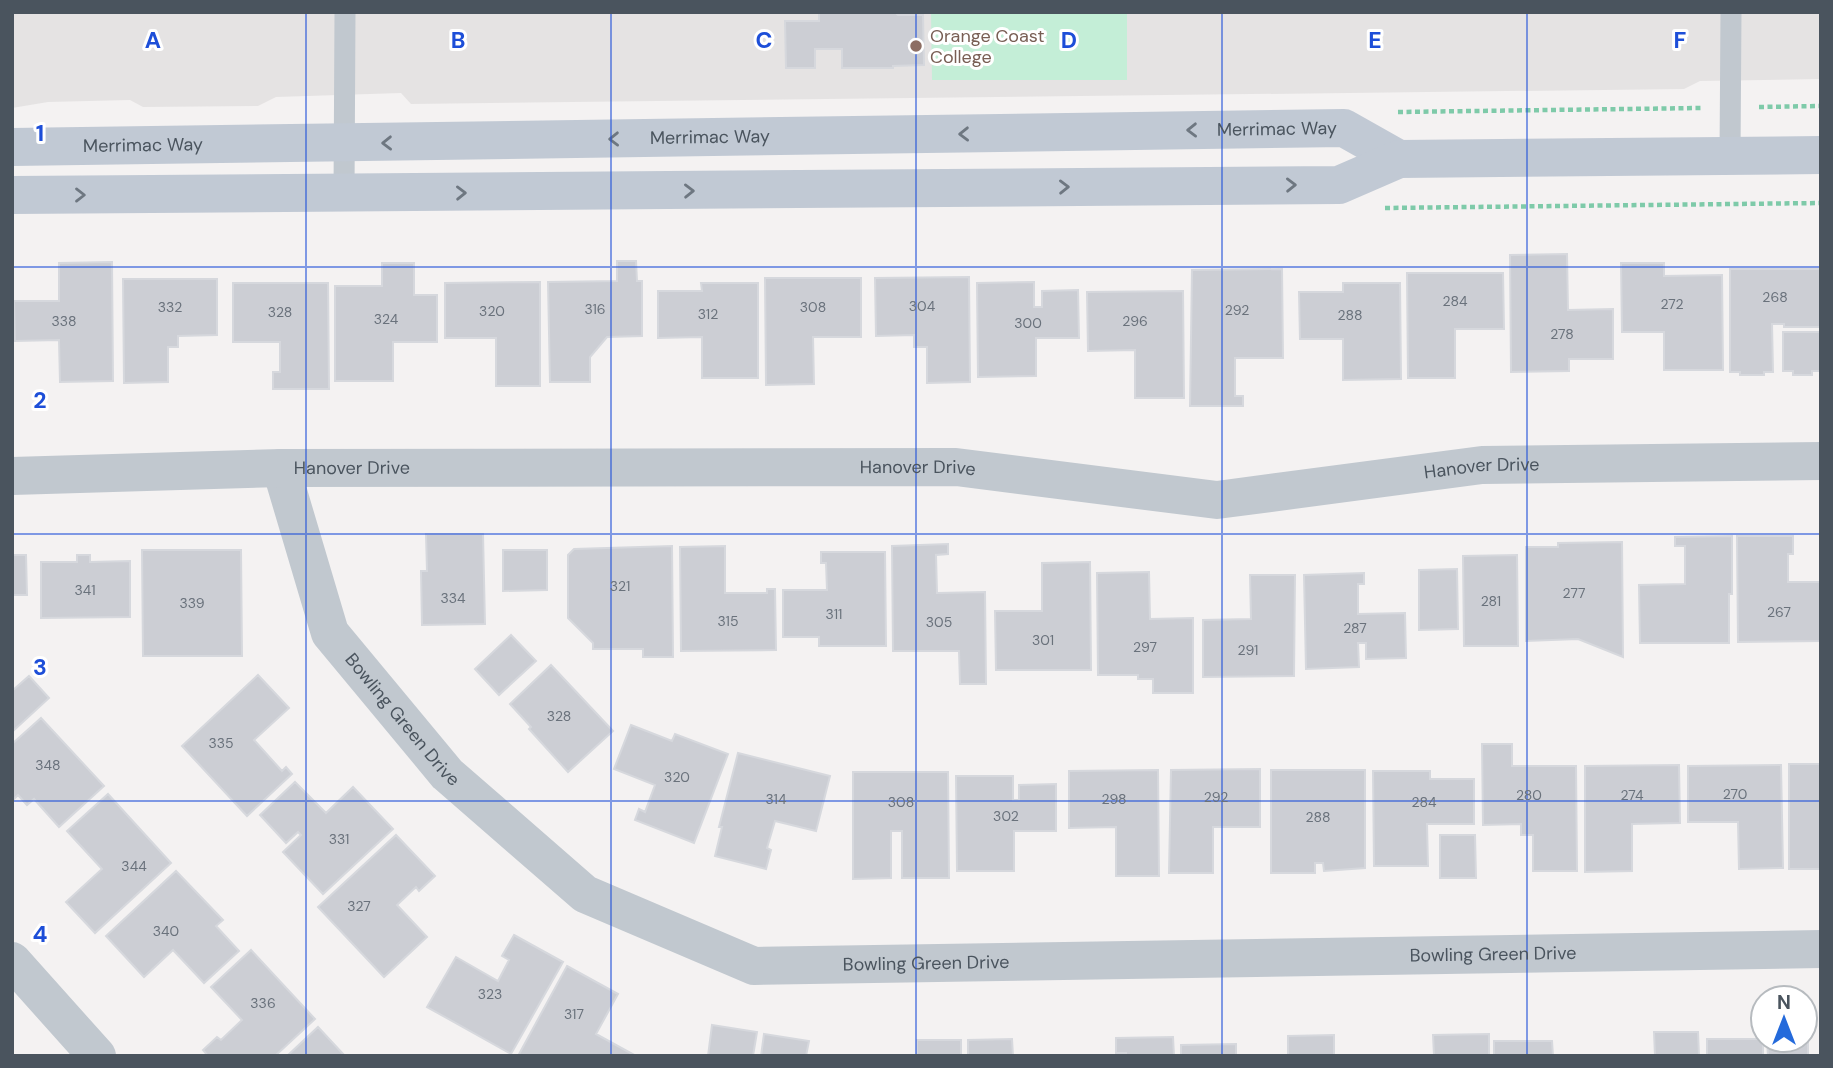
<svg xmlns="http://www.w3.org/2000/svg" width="1833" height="1068" font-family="'DM Sans',sans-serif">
<rect width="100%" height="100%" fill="#f4f2f2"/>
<path fill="#e5e3e3" d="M 12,12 L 1821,12 L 1821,79 L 1700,81 L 1684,89 L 411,104 L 401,93 L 276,97 L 258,106 L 143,107 L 130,100 L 48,102 L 12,108 Z"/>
<path fill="#c4eed7" d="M 931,12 L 1127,12 L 1127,80 L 932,80 Z"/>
<path fill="#ccced4" stroke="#d6d8dd" stroke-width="2" d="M 819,12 L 895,12 L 898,15 L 923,15 L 924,65 L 893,66 L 893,68 L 842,68 L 842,49 L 815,49 L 815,68 L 786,68 L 785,21 L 819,21 Z
M 1567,254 L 1568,310 L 1613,309 L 1613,359 L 1569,359 L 1569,371 L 1511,372 L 1510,255 Z
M 617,261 L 636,261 L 637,281 L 642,281 L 642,336 L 607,337 L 590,357 L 590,382 L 550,382 L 548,282 L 617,281 Z
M 112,262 L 113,381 L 60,382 L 59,340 L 15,341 L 14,301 L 59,301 L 59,263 Z
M 382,263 L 414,263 L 414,295 L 437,295 L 437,342 L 393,342 L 393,381 L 335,381 L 335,286 L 382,286 Z
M 1621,263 L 1664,263 L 1664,276 L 1722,275 L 1723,370 L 1664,370 L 1664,332 L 1622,332 Z
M 1282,269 L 1283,358 L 1235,358 L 1235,396 L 1243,396 L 1243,406 L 1190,406 L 1192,270 Z
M 1730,269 L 1821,269 L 1821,327 L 1784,327 L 1784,324 L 1772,324 L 1773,372 L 1764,372 L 1764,375 L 1740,375 L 1740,372 L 1730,372 Z
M 1407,273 L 1503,273 L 1504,329 L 1455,329 L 1455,378 L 1408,378 Z
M 969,277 L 970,382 L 927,383 L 927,347 L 914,347 L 914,335 L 876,336 L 875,278 Z
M 765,278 L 861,278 L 861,337 L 813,337 L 814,384 L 766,385 Z
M 123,279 L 217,279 L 217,335 L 178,336 L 178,347 L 168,347 L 168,382 L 124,383 Z
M 540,282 L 540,386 L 496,386 L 496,338 L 445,338 L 445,283 Z
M 1034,282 L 1034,307 L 1042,307 L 1042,291 L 1078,290 L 1079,338 L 1036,338 L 1036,376 L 978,377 L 977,283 Z
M 233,283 L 328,283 L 329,389 L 273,389 L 273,372 L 280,372 L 280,342 L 233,342 Z
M 701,283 L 758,283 L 758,378 L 702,378 L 702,337 L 658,338 L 658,291 L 702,291 Z
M 1343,283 L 1400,283 L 1401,379 L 1343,380 L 1343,339 L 1300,339 L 1299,292 L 1343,292 Z
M 1183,291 L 1184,398 L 1135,398 L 1135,350 L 1088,351 L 1087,292 Z
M 1783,332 L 1821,332 L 1821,371 L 1812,371 L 1812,375 L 1793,375 L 1793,371 L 1783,371 Z
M 426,534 L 483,534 L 485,624 L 422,625 L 421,571 L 427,571 Z
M 1732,536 L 1732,594 L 1729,594 L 1729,643 L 1640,643 L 1639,585 L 1685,584 L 1685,546 L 1675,546 L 1675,537 Z
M 1737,536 L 1793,536 L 1793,554 L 1788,554 L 1788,582 L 1821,582 L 1821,641 L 1738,642 Z
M 1622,542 L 1623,657 L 1578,639 L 1526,641 L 1526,547 L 1558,547 L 1558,543 Z
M 948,544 L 948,554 L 936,555 L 937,593 L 985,592 L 986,684 L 960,684 L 959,651 L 893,651 L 892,546 Z
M 672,546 L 673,657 L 643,657 L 643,649 L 593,649 L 593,643 L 568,618 L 568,555 L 574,549 Z
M 725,546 L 725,593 L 767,593 L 767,589 L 775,589 L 776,650 L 681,651 L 680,547 Z
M 142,550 L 241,550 L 242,656 L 143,656 Z
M 503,550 L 547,550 L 547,590 L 503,591 Z
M 821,552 L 885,552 L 886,646 L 819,646 L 819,637 L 783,637 L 783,590 L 827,590 L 826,563 L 821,563 Z
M 12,555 L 26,555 L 27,595 L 12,595 Z
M 77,555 L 90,555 L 90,562 L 130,561 L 130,617 L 41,618 L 41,562 L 77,562 Z
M 1517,555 L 1518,646 L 1464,646 L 1463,556 Z
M 1090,562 L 1091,670 L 996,670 L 995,611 L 1042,611 L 1042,563 Z
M 1457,569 L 1458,629 L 1419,630 L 1419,570 Z
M 1149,572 L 1150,619 L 1193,618 L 1193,693 L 1153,693 L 1153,679 L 1138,679 L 1138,675 L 1098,675 L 1097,573 Z
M 1364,573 L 1364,584 L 1358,584 L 1358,614 L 1405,613 L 1406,658 L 1366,659 L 1366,643 L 1358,643 L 1359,667 L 1306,669 L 1304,575 Z
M 1250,575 L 1295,575 L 1294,676 L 1203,677 L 1203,620 L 1251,619 Z
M 511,635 L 536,661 L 499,695 L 475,669 Z
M 551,665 L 613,731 L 568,772 L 529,729 L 531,727 L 510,704 Z
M 258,675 L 289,708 L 254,740 L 282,771 L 286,767 L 292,774 L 247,816 L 182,746 Z
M 29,676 L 49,698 L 12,732 L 12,691 Z
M 41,718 L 104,786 L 59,827 L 34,799 L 27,805 L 18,795 L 12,801 L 12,744 Z
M 631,725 L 672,741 L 675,734 L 728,754 L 694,843 L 635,820 L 639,809 L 645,812 L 655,785 L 614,769 Z
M 1482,744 L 1512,744 L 1512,766 L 1576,766 L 1577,871 L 1533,871 L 1533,835 L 1521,835 L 1521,824 L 1483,825 Z
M 738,753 L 830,776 L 816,831 L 775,821 L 767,848 L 771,850 L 766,869 L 715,856 L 722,827 L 719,827 Z
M 1789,764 L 1821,764 L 1821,869 L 1789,869 Z
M 1679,765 L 1680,823 L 1632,824 L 1632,871 L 1585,872 L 1585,766 Z
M 1781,765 L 1783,868 L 1739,869 L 1738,822 L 1688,822 L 1688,766 Z
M 1260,769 L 1260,827 L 1213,827 L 1213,873 L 1169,873 L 1171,770 Z
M 1158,770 L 1159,876 L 1116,876 L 1116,827 L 1069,828 L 1069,771 Z
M 1271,770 L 1365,770 L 1365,868 L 1324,871 L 1323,863 L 1315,863 L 1315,873 L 1271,873 Z
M 1373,771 L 1430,771 L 1430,779 L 1474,779 L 1474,824 L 1427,824 L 1428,866 L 1374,866 Z
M 853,772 L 948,772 L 949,878 L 902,878 L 902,831 L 891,831 L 891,878 L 853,879 Z
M 956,776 L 1013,776 L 1013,800 L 1019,800 L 1019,785 L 1056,784 L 1056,831 L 1014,831 L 1014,871 L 957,871 Z
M 295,782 L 326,813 L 353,787 L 393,829 L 323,894 L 283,852 L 301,835 L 298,832 L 286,843 L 260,815 Z
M 108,794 L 171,863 L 95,933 L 66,902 L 102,869 L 67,831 Z
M 396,835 L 435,876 L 419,891 L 416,887 L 397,905 L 427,937 L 384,977 L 318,907 Z
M 1440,835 L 1475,835 L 1476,878 L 1440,878 Z
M 176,871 L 223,920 L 216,926 L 239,951 L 204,983 L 173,950 L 144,977 L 106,936 Z
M 514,935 L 563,962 L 511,1054 L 427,1007 L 456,957 L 498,981 L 509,960 L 502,956 Z
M 251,950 L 315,1019 L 275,1056 L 208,1056 L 203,1050 L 217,1037 L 221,1040 L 242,1020 L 211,987 Z
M 567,966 L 618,994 L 596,1034 L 636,1056 L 518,1056 Z
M 712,1025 L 757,1032 L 753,1056 L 708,1056 Z
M 318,1027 L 345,1056 L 287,1056 Z
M 1654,1032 L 1698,1032 L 1699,1056 L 1655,1056 Z
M 764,1034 L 809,1041 L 806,1056 L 761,1056 Z
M 1489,1034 L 1489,1056 L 1434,1055 L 1433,1035 Z
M 1805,1034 L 1808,1034 L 1808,1056 L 1768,1056 L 1767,1040 L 1805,1040 Z
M 1334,1035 L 1334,1056 L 1288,1056 L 1288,1036 Z
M 1173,1037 L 1174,1056 L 1126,1056 L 1126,1053 L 1116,1053 L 1116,1038 Z
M 1012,1039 L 1013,1056 L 968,1056 L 968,1040 Z
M 1707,1039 L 1763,1039 L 1763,1056 L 1707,1056 Z
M 917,1040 L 961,1040 L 961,1056 L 917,1056 Z
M 1494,1041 L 1552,1041 L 1553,1056 L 1494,1056 Z
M 1236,1044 L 1236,1056 L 1181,1056 L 1181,1045 Z"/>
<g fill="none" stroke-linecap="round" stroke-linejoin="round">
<path stroke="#7ecaa9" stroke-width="4.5" stroke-dasharray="5 3.5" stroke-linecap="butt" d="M 1759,107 L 1821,106
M 1398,112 L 1701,108
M 1385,208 L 1821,203"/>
<path stroke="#c1c8cf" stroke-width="21" d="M 1730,156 L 1731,12
M 344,194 L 345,12"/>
<g stroke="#c1c8cf" stroke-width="38">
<path id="s1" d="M 281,468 L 330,633 L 447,774 L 585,894 L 754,966 L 1821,949"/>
<path id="s2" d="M 12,476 L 281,468 L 956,467 L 1217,500 L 1482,465 L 1821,461"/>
<path d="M 12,961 L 97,1056"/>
</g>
<g stroke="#c1c9d4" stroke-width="38">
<path id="s3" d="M 12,147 L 1344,128 L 1399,159"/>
<path d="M 12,195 L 1339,185 L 1399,159 L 1821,155"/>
</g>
</g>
<defs><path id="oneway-chevron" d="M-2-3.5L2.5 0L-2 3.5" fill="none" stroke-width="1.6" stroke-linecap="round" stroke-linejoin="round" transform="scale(1.75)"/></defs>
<g stroke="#6e7781">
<use href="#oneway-chevron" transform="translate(1192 130) rotate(179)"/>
<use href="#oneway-chevron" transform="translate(964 134) rotate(179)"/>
<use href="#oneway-chevron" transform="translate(614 139) rotate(179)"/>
<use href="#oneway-chevron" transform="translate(387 143) rotate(179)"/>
<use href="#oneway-chevron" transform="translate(1291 185) rotate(-1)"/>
<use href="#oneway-chevron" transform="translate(1064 187) rotate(-1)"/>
<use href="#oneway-chevron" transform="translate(689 191) rotate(-1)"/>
<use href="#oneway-chevron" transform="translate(461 193) rotate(-1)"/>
<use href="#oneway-chevron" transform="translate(80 195)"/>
</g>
<path fill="none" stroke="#1d4ed8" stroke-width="2" stroke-opacity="0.55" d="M 306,12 L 306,1056M 611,12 L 611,1056M 916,12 L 916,1056M 1222,12 L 1222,1056M 1527,12 L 1527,1056M 12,267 L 1821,267M 12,534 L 1821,534M 12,801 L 1821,801"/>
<circle fill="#8d6e63" stroke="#fff" stroke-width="2.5" cx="916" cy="46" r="7"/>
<g text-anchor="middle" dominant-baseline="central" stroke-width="6" stroke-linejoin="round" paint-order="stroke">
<g font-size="14" fill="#6a727c">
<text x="1775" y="297">268</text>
<text x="1455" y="301">284</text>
<text x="1672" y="304">272</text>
<text x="922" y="306">304</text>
<text x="170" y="307">332</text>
<text x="813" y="307">308</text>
<text x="595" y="309">316</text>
<text x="1237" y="310">292</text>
<text x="492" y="311">320</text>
<text x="280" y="312">328</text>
<text x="708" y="314">312</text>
<text x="1350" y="315">288</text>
<text x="386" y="319">324</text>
<text x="64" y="321">338</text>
<text x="1135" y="321">296</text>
<text x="1028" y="323">300</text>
<text x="1562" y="334">278</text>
<text x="620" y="586">321</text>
<text x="85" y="590">341</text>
<text x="1574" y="593">277</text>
<text x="453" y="598">334</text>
<text x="1491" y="601">281</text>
<text x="192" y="603">339</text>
<text x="1779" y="612">267</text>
<text x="834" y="614">311</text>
<text x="728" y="621">315</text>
<text x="939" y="622">305</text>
<text x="1355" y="628">287</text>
<text x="1043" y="640">301</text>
<text x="1145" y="647">297</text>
<text x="1248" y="650">291</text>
<text x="559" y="716">328</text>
<text x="221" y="743">335</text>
<text x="48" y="765">348</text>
<text x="677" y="777">320</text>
<text x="1735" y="794">270</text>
<text x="1529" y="795">280</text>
<text x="1632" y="795">274</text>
<text x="1216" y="797">292</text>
<text x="776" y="799">314</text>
<text x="1114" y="799">298</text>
<text x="901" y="802">308</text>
<text x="1424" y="802">284</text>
<text x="1006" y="816">302</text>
<text x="1318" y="817">288</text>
<text x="339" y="839">331</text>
<text x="134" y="866">344</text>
<text x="359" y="906">327</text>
<text x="166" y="931">340</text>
<text x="490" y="994">323</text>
<text x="263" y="1003">336</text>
<text x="574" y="1014">317</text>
</g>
<g font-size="18" fill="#785e54" stroke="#fff" text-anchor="start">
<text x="930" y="36">Orange Coast<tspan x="930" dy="21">College</tspan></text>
</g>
<g font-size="18" fill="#4a545e" stroke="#fff">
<text stroke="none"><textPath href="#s3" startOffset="1265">Merrimac Way</textPath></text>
<text stroke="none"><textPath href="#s3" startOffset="698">Merrimac Way</textPath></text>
<text stroke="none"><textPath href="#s3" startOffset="131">Merrimac Way</textPath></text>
<text stroke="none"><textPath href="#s2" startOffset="340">Hanover Drive</textPath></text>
<text stroke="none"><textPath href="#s2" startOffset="906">Hanover Drive</textPath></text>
<text stroke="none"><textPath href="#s2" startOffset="1474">Hanover Drive</textPath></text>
<text stroke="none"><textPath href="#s1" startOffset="285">Bowling Green Drive</textPath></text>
<text stroke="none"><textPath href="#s1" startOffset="1461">Bowling Green Drive</textPath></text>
<text stroke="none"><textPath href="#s1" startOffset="894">Bowling Green Drive</textPath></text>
</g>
</g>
<g font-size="23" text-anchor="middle" font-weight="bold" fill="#1d4ed8" stroke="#fff" stroke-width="6" stroke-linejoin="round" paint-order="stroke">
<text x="153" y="48">A</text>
<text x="458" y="48">B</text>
<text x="764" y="48">C</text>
<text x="1069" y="48">D</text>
<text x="1375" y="48">E</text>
<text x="1680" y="48">F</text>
<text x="40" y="141">1</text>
<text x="40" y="408">2</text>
<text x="40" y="675">3</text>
<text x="40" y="942">4</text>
</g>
<rect width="1833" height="1068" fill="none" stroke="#4a545e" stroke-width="28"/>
<g transform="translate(1784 1019)"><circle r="33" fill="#ffffff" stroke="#b7bbbf" stroke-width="2"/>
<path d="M0-5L12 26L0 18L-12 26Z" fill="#246adb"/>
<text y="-10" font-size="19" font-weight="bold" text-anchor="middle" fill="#4a545e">N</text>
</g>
</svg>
